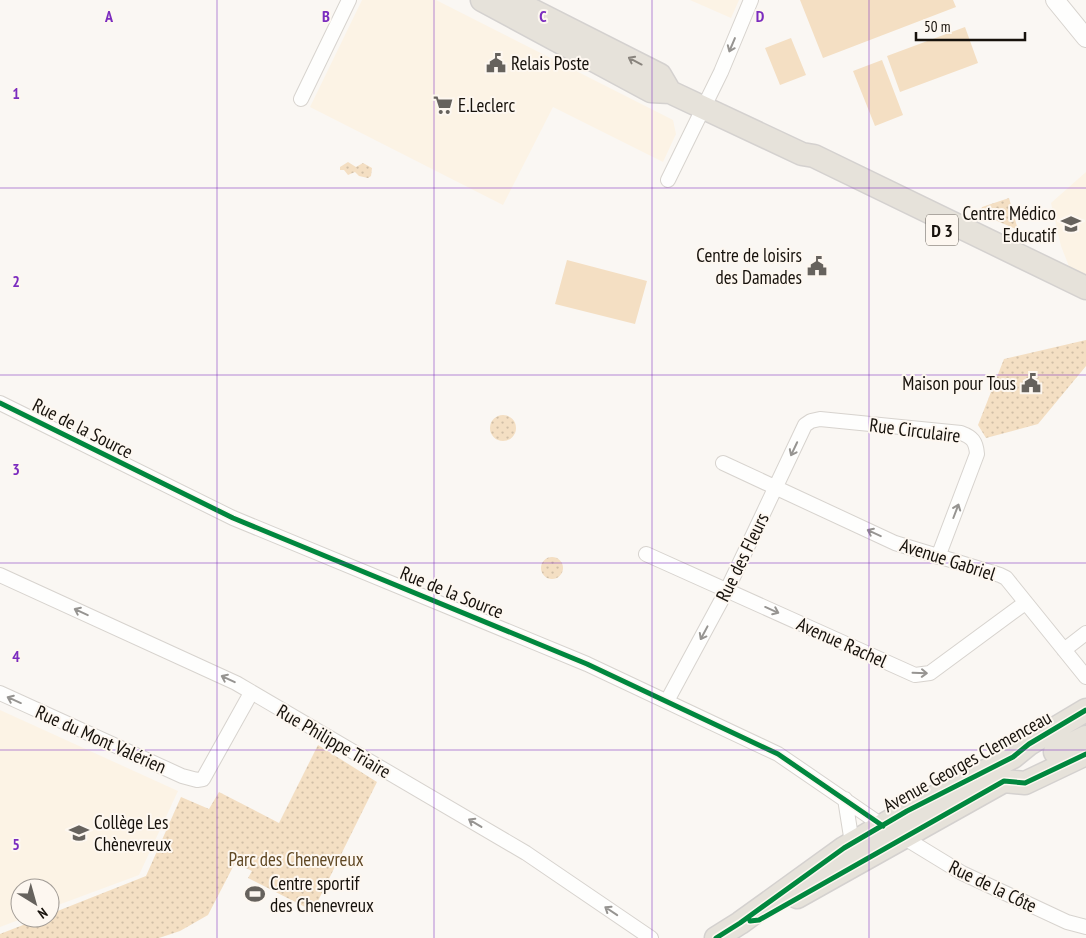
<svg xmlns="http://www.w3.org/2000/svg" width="1086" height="938" font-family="'PT Sans Narrow',sans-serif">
<defs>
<pattern id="park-dots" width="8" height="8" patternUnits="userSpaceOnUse" patternTransform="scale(1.25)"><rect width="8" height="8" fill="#f4dfc3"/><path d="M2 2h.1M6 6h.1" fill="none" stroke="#d0bea6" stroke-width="1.8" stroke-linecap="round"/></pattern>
</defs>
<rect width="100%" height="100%" fill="#faf7f3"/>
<path fill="#fcf3e5" d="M 362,0 L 436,0 L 673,120 L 676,134 L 663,162 L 553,107 L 503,205 L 310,107 Z
M 690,0 L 739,0 L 731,18 Z
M 1086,172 L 1086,277 L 1070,269 L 1061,246 L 1051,203 Z
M 0,710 L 178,791 L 139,875 L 50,908 L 50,888 L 20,888 L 20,918 L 24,918 L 0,927 Z"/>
<path fill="url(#park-dots)" d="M 348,162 L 356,167 L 363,163 L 372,168 L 371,176 L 368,178 L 359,176 L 355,172 L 348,175 L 344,170 L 340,170 L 340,167 Z
M 1009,198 L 1018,230 L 979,213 L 982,207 Z
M 1086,340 L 1086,366 L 1038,424 L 986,438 L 978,425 L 1004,359 Z
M490 428a13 13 0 1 1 26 0a13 13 0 1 1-26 0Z
M541 568a11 11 0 1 1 22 0a11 11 0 1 1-22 0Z
M 318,745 L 377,782 L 313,911 L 248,878 L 252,871 L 235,863 L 208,915 L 180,931 L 159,938 L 0,938 L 0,934 L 41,918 L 50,918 L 50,914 L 146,876 L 181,797 L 209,809 L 219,792 L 279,823 Z"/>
<path fill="#f4dfc3" d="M 800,0 L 953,0 L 956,7 L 823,58 Z
M 965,27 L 978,63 L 900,92 L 887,56 Z
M 791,38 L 806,75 L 780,85 L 765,48 Z
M 882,60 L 903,115 L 875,126 L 853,71 Z
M 567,260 L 647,281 L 635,324 L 555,304 Z"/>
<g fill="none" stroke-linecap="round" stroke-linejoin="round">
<defs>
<path id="minor" d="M 301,99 L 349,0
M 668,180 L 721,72 L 751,0
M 0,403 L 233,518 L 587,664 L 778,754 L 883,826
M 723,463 L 895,543 L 1000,575 L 1006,578 L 1086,677
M 646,554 L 915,675 L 930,673 L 1025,603
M 0,575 L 236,683 L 526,853 L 651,938
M 1064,650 L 1086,633
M 0,693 L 182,776 L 197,780 L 203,779 L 251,693
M 667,701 L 727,590 L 805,425 L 811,421 L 820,419 L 961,433 C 972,437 976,441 977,454 L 938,557
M 845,799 L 852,843
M 903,837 L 962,873 L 1067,922 L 1086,927"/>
<path id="tertiary" d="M 1055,0 L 1086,38"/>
<path id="primary" d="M 482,0 L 651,91 L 670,92 L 802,154 L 814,156 L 1086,288
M 516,2 L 660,75 L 670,92
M 1055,752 L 1086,737
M 797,897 L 1004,781 L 1025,783 L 1086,754
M 716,938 L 740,923 L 844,848 L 907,811 L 1013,757 L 1029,744 L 1086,710"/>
</defs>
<use href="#minor" stroke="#d7d3ce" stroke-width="16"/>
<use href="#tertiary" stroke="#d7d3ce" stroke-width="20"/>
<use href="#primary" stroke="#d4d1cf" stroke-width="25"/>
<use href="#minor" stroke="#fefefd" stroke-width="14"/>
<use href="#tertiary" stroke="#fefefd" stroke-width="18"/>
<use href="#primary" stroke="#e6e2da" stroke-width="22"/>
<defs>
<path id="cycleway" d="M 0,403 L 233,518 L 587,664 L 778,754 L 883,826
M 750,921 L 759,920 L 1004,781 L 1025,783 L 1086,754
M 716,938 L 740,923 L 844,848 L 907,811 L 1013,757 L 1029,744 L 1086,710"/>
</defs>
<use href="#cycleway" stroke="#fdf7f0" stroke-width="8"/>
<use href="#cycleway" stroke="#00873e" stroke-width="5"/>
</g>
<defs><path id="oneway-shaft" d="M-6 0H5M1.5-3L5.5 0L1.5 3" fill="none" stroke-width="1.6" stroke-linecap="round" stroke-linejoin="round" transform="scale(1.25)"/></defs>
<g stroke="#969491">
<use href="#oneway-shaft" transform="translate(732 45) rotate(113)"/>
<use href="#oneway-shaft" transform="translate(794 449) rotate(115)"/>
<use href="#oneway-shaft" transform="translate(956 511) rotate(-69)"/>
<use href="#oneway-shaft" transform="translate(874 533) rotate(-155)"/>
<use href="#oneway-shaft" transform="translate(772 610) rotate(24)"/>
<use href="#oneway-shaft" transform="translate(81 612) rotate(-155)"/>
<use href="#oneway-shaft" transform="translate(704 633) rotate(118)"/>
<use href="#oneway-shaft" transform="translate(920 673) rotate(2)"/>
<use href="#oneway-shaft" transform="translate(228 679) rotate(-155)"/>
<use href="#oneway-shaft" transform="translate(14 700) rotate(-156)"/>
<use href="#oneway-shaft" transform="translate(475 823) rotate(-149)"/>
<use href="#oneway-shaft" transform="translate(611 911) rotate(-146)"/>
</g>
<use stroke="#89847d" href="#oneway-shaft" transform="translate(635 61) rotate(-152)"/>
<path fill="none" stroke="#7b2cbf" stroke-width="1" stroke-opacity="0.55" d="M 217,0 L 217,938M 434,0 L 434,938M 652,0 L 652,938M 869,0 L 869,938M 0,188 L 1086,188M 0,375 L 1086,375M 0,563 L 1086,563M 0,750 L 1086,750"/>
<defs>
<symbol id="civic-bare" viewBox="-9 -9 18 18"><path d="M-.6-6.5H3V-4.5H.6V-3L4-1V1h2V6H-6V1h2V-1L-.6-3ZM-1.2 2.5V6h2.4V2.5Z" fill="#66625d" stroke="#fdf7f0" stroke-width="2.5" paint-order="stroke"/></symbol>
<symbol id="supermarket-bare" viewBox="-9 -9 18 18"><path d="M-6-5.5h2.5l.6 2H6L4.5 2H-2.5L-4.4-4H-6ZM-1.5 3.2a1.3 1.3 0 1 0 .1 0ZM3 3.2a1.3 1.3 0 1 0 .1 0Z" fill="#66625d" stroke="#fdf7f0" stroke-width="2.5" paint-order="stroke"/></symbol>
<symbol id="university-bare" viewBox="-9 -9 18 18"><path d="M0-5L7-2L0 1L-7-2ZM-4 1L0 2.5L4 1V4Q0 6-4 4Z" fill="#66625d" stroke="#fdf7f0" stroke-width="2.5" paint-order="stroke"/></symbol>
<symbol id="school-bare" viewBox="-9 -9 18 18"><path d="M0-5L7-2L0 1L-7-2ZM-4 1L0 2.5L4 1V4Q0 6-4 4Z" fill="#66625d" stroke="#fdf7f0" stroke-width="2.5" paint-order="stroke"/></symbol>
<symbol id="stadium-bare" viewBox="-9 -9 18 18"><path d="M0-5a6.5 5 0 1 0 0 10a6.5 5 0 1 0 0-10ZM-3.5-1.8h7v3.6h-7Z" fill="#66625d" stroke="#fdf7f0" stroke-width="2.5" paint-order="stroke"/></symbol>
</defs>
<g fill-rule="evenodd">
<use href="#civic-bare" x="482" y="49" width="28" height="28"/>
<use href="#supermarket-bare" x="429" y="91" width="28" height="28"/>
<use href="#university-bare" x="1057" y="210" width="28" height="28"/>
<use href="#civic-bare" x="803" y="252" width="28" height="28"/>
<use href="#civic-bare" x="1017" y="369" width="28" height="28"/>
<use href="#school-bare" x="65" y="819" width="28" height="28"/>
<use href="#stadium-bare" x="241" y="880" width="28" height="28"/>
</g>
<g text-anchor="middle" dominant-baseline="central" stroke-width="4" stroke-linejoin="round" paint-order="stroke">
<rect fill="#fdf7f0" stroke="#5c5750" stroke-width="1" x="926" y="214.5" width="32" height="31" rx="4"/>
<g font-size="18" font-weight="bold" fill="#17120c">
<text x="942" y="230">D 3</text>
</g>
<g font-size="19" fill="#17120c" stroke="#fdf7f0" text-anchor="start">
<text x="511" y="63">Relais Poste</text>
<text x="458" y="105">E.Leclerc</text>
<text x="1056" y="213" text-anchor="end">Centre Médico<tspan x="1056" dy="22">Educatif</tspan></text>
<text x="802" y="255" text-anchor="end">Centre de loisirs<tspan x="802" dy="22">des Damades</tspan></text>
<text x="1016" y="383" text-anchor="end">Maison pour Tous</text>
<text x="94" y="822">Collège Les<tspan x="94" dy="22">Chènevreux</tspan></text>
<text x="270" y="883">Centre sportif<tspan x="270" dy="22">des Chenevreux</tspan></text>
</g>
<g font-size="19" fill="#17120c" stroke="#fdf7f0">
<text transform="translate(83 428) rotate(27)">Rue de la Source</text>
<text transform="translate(915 430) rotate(7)">Rue Circulaire</text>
<text transform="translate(742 557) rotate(-64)">Rue des Fleurs</text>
<text transform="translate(948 559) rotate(18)">Avenue Gabriel</text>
<text transform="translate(452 592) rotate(22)">Rue de la Source</text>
<text transform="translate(842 642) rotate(24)">Avenue Rachel</text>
<text transform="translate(101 739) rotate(24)">Rue du Mont Valérien</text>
<text transform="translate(334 741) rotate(30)">Rue Philippe Triaire</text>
<text transform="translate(967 761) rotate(-29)">Avenue Georges Clemenceau</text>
<text transform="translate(993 886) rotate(26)">Rue de la Côte</text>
</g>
<g font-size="19" fill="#604824" stroke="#fdf7f0">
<text x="296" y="859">Parc des Chenevreux</text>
</g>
</g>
<g font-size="16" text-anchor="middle" font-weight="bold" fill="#7b2cbf" stroke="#fdf7f0" stroke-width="4" stroke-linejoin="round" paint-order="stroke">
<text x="109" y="22">A</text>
<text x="326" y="22">B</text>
<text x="543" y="22">C</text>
<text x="760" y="22">D</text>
<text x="16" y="99">1</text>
<text x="16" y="287">2</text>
<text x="16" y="475">3</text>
<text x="16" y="662">4</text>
<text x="16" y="850">5</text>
</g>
<g transform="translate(35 903) rotate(143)"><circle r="24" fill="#fdf7f0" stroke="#a19b95"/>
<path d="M0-4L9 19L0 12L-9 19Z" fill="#66625d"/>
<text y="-8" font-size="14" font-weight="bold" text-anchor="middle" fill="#17120c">N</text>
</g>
<path d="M916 32v8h109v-8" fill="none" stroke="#17120c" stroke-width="2.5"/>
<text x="924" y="32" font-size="15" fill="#17120c" stroke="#fdf7f0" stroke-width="4" paint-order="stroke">50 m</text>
</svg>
